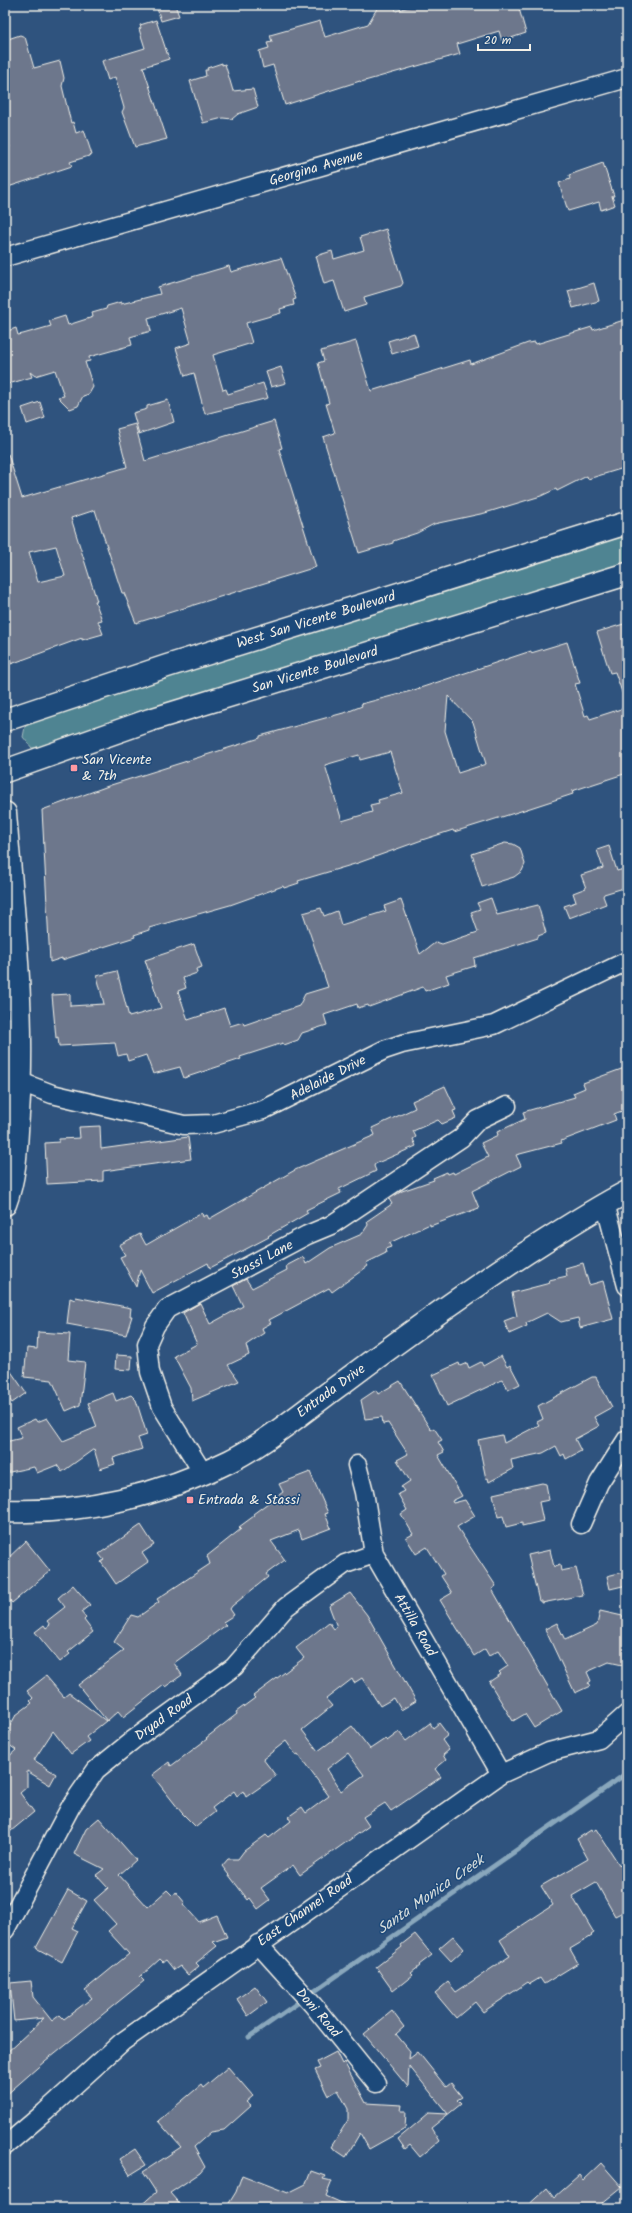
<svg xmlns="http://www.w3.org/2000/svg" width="632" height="2213" font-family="Kalam,sans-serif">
<rect width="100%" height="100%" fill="#2f537e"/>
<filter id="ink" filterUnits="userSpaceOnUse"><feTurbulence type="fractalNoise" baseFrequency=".025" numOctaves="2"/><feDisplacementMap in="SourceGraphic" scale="8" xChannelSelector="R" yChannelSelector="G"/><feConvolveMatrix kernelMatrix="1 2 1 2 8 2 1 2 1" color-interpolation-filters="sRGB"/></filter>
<g filter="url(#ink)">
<path fill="#508492" stroke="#a2babd" d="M 627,532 L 627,563 L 43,747 L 32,748 L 23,737 L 25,727 L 33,720 Z"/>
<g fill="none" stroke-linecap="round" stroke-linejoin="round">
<path stroke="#89a7bc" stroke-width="5" d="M 249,2037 L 627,1773"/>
</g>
<path fill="#6d778c" stroke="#f4f1e8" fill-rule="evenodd" d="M 156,5 L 175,5 L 179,16 L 161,21 Z
M 379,5 L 394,5 L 396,11 L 415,5 L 518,5 L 526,33 L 502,41 L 499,31 L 457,44 L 460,54 L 361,82 L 360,81 L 285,105 L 273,65 L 263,68 L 259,51 L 269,48 L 267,43 L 272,42 L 270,35 L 320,21 L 325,37 L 368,24 Z
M 156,20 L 169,59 L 143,67 L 167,139 L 135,147 L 122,112 L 124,108 L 115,77 L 108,80 L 102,61 L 145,48 L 139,29 L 141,28 L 140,25 Z
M 20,35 L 25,37 L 34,68 L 60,61 L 64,78 L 62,86 L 71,123 L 73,122 L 76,133 L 84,130 L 92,155 L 70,162 L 72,166 L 5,188 L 5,148 L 10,147 L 5,132 L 5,40 Z
M 222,63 L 222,65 L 225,64 L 233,91 L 253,89 L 258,107 L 238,114 L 232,119 L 223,118 L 203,123 L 190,81 L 206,76 L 205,70 L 208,70 L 207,68 Z
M 603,163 L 614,196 L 612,196 L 615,205 L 601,210 L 599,202 L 568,211 L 559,183 L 570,179 L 569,175 Z
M 386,229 L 403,283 L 401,286 L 364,297 L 366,305 L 344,312 L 334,281 L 324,284 L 316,256 L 332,251 L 334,259 L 364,250 L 360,237 Z
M 281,258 L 296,299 L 293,300 L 294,305 L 280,309 L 281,313 L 246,323 L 252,343 L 213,355 L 223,390 L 226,389 L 228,394 L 263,383 L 268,398 L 205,414 L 194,373 L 185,376 L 176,348 L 191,343 L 181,308 L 148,318 L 151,331 L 130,337 L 132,345 L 89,357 L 90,361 L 85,362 L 93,387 L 89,394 L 83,396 L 78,406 L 70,409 L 58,397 L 64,396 L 55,370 L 35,376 L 30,372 L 32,377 L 5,385 L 5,332 L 16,328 L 18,335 L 23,334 L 51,326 L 49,321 L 65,316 L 68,325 L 93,317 L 92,313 L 106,309 L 107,306 L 121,302 L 121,304 L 160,294 L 158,287 L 229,266 L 231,272 Z
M 594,283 L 599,301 L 573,308 L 568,291 Z
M 627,319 L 627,467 L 588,479 L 587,476 L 557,491 L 556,489 L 541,496 L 485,513 L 434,524 L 417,533 L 393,541 L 393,543 L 359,553 L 323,437 L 335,433 L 326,404 L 329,403 L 318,363 L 324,361 L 321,351 L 356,341 L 371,391 L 470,360 L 471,364 L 528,343 L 535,342 L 536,344 L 592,327 L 593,330 Z
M 414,333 L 418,346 L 392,354 L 388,341 Z
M 281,367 L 286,383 L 271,387 L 266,372 Z
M 168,400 L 174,422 L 139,434 L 133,413 L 147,409 L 147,406 Z
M 40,402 L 45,418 L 27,424 L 22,408 Z
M 274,421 L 282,448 L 279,449 L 316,567 L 136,623 L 124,593 L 122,593 L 95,510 L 71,518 L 97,601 L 95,601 L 102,620 L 98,621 L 103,634 L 82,640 L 82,638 L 11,664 L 5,640 L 5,455 L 8,454 L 22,498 L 127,467 L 117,429 L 135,424 L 145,461 ZM 56,546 L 65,576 L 38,582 L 29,552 Z
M 627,623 L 627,698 L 624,698 L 615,672 L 610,673 L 597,632 Z
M 567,642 L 580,683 L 575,684 L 585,716 L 588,715 L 590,719 L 627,707 L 627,773 L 572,791 L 573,794 L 524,810 L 454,832 L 453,830 L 422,840 L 358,863 L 298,881 L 299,883 L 284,888 L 283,886 L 230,905 L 149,928 L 149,930 L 134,935 L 135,937 L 62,960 L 62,958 L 50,962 L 42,810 L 111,785 L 260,738 L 260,736 L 347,712 L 362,706 L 361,704 L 411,691 L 531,651 L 531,653 ZM 448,696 L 473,722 L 486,764 L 458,773 L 445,731 ZM 390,752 L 403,793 L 378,800 L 379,803 L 370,805 L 372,812 L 342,821 L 325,765 L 359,755 L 360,760 Z
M 505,843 L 513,844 L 520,848 L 525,864 L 522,871 L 514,877 L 482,887 L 472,854 Z
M 609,846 L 617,871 L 627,868 L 627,887 L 604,894 L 603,896 L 606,904 L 569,918 L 564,906 L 576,902 L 573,893 L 586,888 L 581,875 L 603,868 L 597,850 Z
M 491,898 L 497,915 L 538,905 L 546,933 L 538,936 L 538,938 L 474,958 L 475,966 L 446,975 L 449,983 L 425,991 L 423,987 L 369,1007 L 368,1005 L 358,1008 L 357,1004 L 324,1015 L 327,1025 L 302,1033 L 298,1040 L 284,1045 L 283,1043 L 240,1057 L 241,1059 L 184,1078 L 180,1067 L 153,1074 L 146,1055 L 128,1061 L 126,1054 L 118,1056 L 115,1043 L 59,1046 L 58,1037 L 56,1038 L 52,995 L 70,994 L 70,1006 L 104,1004 L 97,976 L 117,971 L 129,1017 L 161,1008 L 145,960 L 194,944 L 202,967 L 196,969 L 197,973 L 183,978 L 186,988 L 178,991 L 188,1020 L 224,1008 L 230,1026 L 243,1022 L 244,1025 L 299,1006 L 305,994 L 328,987 L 303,913 L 321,908 L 324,916 L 337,911 L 341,925 L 386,911 L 384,906 L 401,900 L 420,954 L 436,942 L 442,944 L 478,932 L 471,912 L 480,909 L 477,903 Z
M 627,1067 L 627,1109 L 614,1114 L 616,1120 L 561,1141 L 562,1143 L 516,1155 L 521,1166 L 472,1191 L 479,1208 L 430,1226 L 430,1224 L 389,1243 L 391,1247 L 385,1249 L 386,1253 L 366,1263 L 368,1266 L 332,1292 L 329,1288 L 269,1320 L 271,1323 L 262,1328 L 264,1333 L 246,1345 L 249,1355 L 228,1365 L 239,1381 L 192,1401 L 191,1388 L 174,1356 L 197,1344 L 183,1313 L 200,1303 L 210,1324 L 243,1306 L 233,1286 L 246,1279 L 252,1288 L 287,1270 L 286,1266 L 303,1257 L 306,1264 L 330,1248 L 362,1234 L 368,1225 L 367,1221 L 392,1204 L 389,1199 L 402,1191 L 434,1180 L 433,1178 L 447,1172 L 448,1174 L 453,1172 L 454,1174 L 488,1157 L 481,1143 L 498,1135 L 497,1132 L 525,1119 L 523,1112 L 575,1097 L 573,1093 L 585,1088 L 583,1083 Z
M 445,1086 L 456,1110 L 453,1111 L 456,1118 L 442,1124 L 438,1120 L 413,1131 L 416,1137 L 413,1139 L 416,1146 L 375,1164 L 374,1166 L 376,1171 L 339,1189 L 341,1193 L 306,1210 L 308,1213 L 268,1236 L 269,1237 L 210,1268 L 208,1263 L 152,1293 L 140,1270 L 136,1287 L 120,1257 L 125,1255 L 119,1245 L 140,1234 L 146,1245 L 202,1213 L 203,1217 L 207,1215 L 209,1219 L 295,1170 L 375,1135 L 372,1128 L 415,1108 L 412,1101 Z
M 100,1126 L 101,1149 L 188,1137 L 191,1159 L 103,1171 L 103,1181 L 47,1184 L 45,1143 L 59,1142 L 59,1139 L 80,1138 L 79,1127 Z
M 583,1263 L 589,1285 L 603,1281 L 613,1319 L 580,1328 L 578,1318 L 561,1322 L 547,1313 L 526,1323 L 527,1326 L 509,1334 L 504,1321 L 517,1316 L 512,1293 L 550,1283 L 549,1280 L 567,1276 L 565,1268 Z
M 76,1297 L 131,1308 L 130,1316 L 132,1316 L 126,1335 L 67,1324 L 70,1298 L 75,1300 Z
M 38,1332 L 70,1334 L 68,1360 L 85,1362 L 80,1405 L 66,1411 L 52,1380 L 24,1377 L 27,1348 L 37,1349 Z
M 116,1355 L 132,1356 L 131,1370 L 115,1369 Z
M 501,1356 L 507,1367 L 510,1365 L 520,1384 L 508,1390 L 502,1380 L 447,1406 L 433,1375 L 459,1363 L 460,1366 L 467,1363 L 469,1368 L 481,1362 L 483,1366 Z
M 5,1363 L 26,1393 L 12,1403 L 5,1393 Z
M 592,1377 L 596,1377 L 612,1407 L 594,1417 L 599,1426 L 575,1439 L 581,1451 L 566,1459 L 564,1454 L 561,1456 L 556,1446 L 543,1453 L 511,1460 L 513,1469 L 489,1482 L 488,1478 L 486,1479 L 478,1440 L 502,1435 L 504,1443 L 539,1425 L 537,1422 L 543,1419 L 538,1406 Z
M 400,1381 L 431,1430 L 434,1428 L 442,1440 L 438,1442 L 444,1452 L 438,1455 L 462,1496 L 452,1501 L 453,1503 L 465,1500 L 475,1516 L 457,1527 L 496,1586 L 492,1589 L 562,1711 L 534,1728 L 525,1714 L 513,1721 L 489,1682 L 501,1674 L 499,1672 L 508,1666 L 498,1651 L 489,1656 L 485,1649 L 474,1656 L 440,1600 L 452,1593 L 441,1576 L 444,1574 L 427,1547 L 416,1554 L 406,1538 L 413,1534 L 401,1514 L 407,1510 L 398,1494 L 404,1491 L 401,1487 L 410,1481 L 397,1460 L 408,1454 L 388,1423 L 383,1424 L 382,1417 L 365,1419 L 361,1400 L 376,1390 L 378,1394 Z
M 113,1393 L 116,1401 L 131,1395 L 136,1400 L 147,1435 L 138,1438 L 142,1449 L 113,1458 L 115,1464 L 100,1469 L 94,1449 L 62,1472 L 57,1465 L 37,1473 L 34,1467 L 5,1473 L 5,1442 L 22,1438 L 17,1427 L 35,1419 L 37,1422 L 47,1418 L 63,1441 L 97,1427 L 88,1403 Z
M 310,1472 L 328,1513 L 325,1514 L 331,1528 L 302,1539 L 299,1530 L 271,1541 L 285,1560 L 266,1574 L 268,1577 L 232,1606 L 230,1609 L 234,1615 L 223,1622 L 226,1625 L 174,1663 L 182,1675 L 165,1687 L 164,1685 L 123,1717 L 118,1711 L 107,1721 L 78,1685 L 124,1650 L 114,1642 L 131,1615 L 138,1617 L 159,1602 L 157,1599 L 210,1564 L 207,1556 L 241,1529 L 239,1527 L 254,1516 L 253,1514 L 283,1492 L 279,1484 Z
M 542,1483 L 546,1484 L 549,1500 L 539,1502 L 543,1521 L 522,1526 L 522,1523 L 506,1527 L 503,1516 L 498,1517 L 493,1494 Z
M 141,1525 L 154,1545 L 142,1553 L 148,1562 L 116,1584 L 101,1562 L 104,1560 L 99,1554 Z
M 26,1541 L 50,1571 L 12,1603 L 5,1595 L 5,1561 Z
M 550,1550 L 554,1567 L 560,1565 L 561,1571 L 576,1568 L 583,1595 L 542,1603 L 542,1601 L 539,1601 L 528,1555 Z
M 627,1571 L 627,1585 L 610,1589 L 607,1576 Z
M 73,1585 L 90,1605 L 81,1612 L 86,1618 L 84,1620 L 93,1632 L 68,1652 L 70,1654 L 60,1662 L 35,1632 L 44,1625 L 46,1628 L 50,1625 L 47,1621 L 65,1607 L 58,1598 Z
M 350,1593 L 367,1615 L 416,1701 L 401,1710 L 394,1698 L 380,1706 L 362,1678 L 354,1683 L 352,1679 L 326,1699 L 332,1706 L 302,1730 L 318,1751 L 352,1726 L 370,1749 L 385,1739 L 387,1741 L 399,1732 L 406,1741 L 430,1723 L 433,1728 L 439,1723 L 448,1735 L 442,1740 L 449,1750 L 443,1755 L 446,1760 L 435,1769 L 441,1777 L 391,1811 L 385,1803 L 363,1817 L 369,1826 L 300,1875 L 293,1865 L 261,1888 L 270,1900 L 258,1909 L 250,1898 L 248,1900 L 222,1866 L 228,1859 L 238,1859 L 244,1851 L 266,1835 L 269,1838 L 291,1821 L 288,1817 L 302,1807 L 306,1813 L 329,1796 L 298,1754 L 296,1755 L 286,1741 L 263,1759 L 276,1776 L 246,1797 L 243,1791 L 237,1796 L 234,1791 L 212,1808 L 215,1812 L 196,1827 L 182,1813 L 152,1775 L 169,1762 L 171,1766 L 207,1739 L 206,1738 L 237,1714 L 236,1712 L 255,1698 L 253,1696 L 304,1658 L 296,1648 L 329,1622 L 334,1629 L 337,1627 L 329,1606 ZM 348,1753 L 364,1775 L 341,1791 L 327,1769 Z
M 600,1611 L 627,1617 L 627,1666 L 609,1662 L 587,1672 L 591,1681 L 588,1683 L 590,1686 L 575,1693 L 545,1629 L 557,1623 L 565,1640 L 597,1625 Z
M 46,1676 L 64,1697 L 69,1693 L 106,1721 L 86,1737 L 89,1741 L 71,1754 L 53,1731 L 34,1760 L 56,1774 L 50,1785 L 27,1771 L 27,1787 L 20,1793 L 34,1812 L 5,1836 L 5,1760 L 16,1750 L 5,1742 L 11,1733 L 7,1731 L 16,1715 L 32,1703 L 30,1701 L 33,1698 L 27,1691 Z
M 99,1818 L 136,1860 L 119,1875 L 148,1907 L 167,1890 L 173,1896 L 176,1892 L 185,1903 L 183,1904 L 199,1922 L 217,1915 L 227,1937 L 213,1942 L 217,1946 L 196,1963 L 199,1966 L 188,1975 L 180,1966 L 174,1970 L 166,1960 L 163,1962 L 160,1959 L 140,1977 L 144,1981 L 45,2061 L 5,2096 L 5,2054 L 44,2018 L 14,2021 L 10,1983 L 31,1981 L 33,1997 L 52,2021 L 60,2015 L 64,2019 L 92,1998 L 85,1990 L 129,1954 L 108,1931 L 116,1924 L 94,1900 L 108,1888 L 96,1875 L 104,1869 L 74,1854 L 86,1829 Z
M 596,1829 L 620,1866 L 627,1854 L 627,1910 L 615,1916 L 596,1882 L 572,1896 L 594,1933 L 591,1935 L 592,1936 L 570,1949 L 578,1963 L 544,1984 L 540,1978 L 530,1984 L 528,1982 L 483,2012 L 475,2002 L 456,2018 L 435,1993 L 448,1982 L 456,1992 L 510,1956 L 500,1940 L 553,1905 L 541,1886 L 588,1859 L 577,1839 L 591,1830 L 592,1832 Z
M 68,1890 L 87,1901 L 72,1928 L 78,1931 L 62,1962 L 36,1948 Z
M 415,1934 L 432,1955 L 419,1965 L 420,1966 L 411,1973 L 413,1975 L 393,1991 L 376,1967 L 402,1947 L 401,1945 Z
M 453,1936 L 464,1949 L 451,1961 L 439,1948 Z
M 255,1986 L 267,2002 L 248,2016 L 237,1999 Z
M 392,2011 L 404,2027 L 396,2034 L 410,2051 L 409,2059 L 418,2052 L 446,2087 L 451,2083 L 462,2097 L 457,2100 L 461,2104 L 431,2128 L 439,2141 L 420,2157 L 410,2145 L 405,2149 L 398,2139 L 429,2113 L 448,2114 L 409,2066 L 408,2087 L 364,2034 Z
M 336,2052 L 342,2064 L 344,2062 L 366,2103 L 402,2105 L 401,2111 L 406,2111 L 405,2129 L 369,2149 L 360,2133 L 346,2157 L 331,2147 L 348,2120 L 348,2109 L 338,2090 L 328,2096 L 315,2070 L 320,2068 L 317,2062 Z
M 228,2067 L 253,2096 L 246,2102 L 251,2106 L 224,2130 L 211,2132 L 194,2147 L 205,2167 L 200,2173 L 170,2193 L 183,2208 L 138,2208 L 156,2192 L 143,2172 L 181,2147 L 158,2121 L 201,2085 L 203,2088 Z
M 135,2149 L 146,2165 L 130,2175 L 120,2159 Z
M 601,2163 L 622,2187 L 596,2208 L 525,2208 L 547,2188 L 554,2197 L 579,2175 L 583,2180 Z
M 311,2171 L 325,2176 L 323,2179 L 332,2181 L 326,2196 L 353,2208 L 226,2208 L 236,2192 L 242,2175 L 288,2193 L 306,2184 Z"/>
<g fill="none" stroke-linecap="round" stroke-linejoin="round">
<defs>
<path id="minor" d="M 5,257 L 627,78
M 5,1076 L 52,1094 L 184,1125 L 213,1124 L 263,1110 L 384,1050 L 402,1044 L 494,1025 L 627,961
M 605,1203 L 627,1286
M 357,1465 L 364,1492 L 374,1554 L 501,1774
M 203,1473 L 162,1407 L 150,1372 L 147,1344 L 155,1326 L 167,1309 L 307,1235 L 331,1225 L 461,1138 L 478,1120 L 507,1106
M 581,1524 L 599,1483 L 627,1439
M 5,1930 L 71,1806 L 96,1770 L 133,1740 L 234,1667 L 286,1607 L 345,1564 L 374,1554
M 258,1944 L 313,2005 L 376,2083
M 5,2146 L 45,2112 L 122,2042 L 501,1774 L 549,1752 L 599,1739 L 627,1714"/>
<path id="tertiary" d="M 5,813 C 13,913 25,1013 18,1114 C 16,1145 16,1175 5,1204
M 5,1511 C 81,1514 162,1495 230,1461 C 268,1442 310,1406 345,1381 C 404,1337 464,1294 526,1253 C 559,1232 592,1210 627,1192"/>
<path id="secondary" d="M 5,720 L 167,666 L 627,523
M 5,771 L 150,720 L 627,574"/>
</defs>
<use href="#minor" stroke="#f4f1e8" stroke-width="21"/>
<use href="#tertiary" stroke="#f4f1e8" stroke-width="25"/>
<use href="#secondary" stroke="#f4f1e8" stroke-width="25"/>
<use href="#minor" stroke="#1f4a7a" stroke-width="18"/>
<use href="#tertiary" stroke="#1f4a7a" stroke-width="22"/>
<use href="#secondary" stroke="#1f4a7a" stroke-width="22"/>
</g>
</g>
<g fill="#ff9aa2" stroke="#1f4a7a" stroke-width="1.5">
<rect x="70" y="764" width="8" height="8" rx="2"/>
<rect x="186" y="1496" width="8" height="8" rx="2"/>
</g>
<g text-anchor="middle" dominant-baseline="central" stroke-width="3" stroke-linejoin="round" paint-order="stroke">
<g font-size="14" fill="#f4f1e8" stroke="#1f4a7a">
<text transform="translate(316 168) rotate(-16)">Georgina Avenue</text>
<text transform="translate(316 620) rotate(-17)">West San Vicente Boulevard</text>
<text transform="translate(315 670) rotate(-17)">San Vicente Boulevard</text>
<text transform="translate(328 1078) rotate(-27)">Adelaide Drive</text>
<text transform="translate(262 1260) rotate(-28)">Stassi Lane</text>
<text transform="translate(331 1391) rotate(-36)">Entrada Drive</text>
<text transform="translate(415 1625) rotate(60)">Attilla Road</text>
<text transform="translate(164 1718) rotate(-36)">Dryad Road</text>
<text transform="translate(305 1911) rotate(-35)">East Channel Road</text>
<text transform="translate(318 2013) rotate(49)">Doni Road</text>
</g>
<g font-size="14" fill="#f4f1e8" stroke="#1f4a7a" text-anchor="start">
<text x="82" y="760">San Vicente<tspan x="82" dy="16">&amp; 7th</tspan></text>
<text x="198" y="1500">Entrada &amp; Stassi</text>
</g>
<g font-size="15" font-style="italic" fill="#d9dfdd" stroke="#1f4a7a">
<text transform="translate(431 1895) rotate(-35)">Santa Monica Creek</text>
</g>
</g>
<rect width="632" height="2213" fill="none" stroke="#1f4a7a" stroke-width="20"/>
<rect x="10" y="10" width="612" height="2193" fill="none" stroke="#f4f1e8" stroke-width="1.5" filter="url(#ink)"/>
<path d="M478 44v6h52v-6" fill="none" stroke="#f4f1e8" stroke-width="2"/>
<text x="484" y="44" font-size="12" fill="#f4f1e8" stroke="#1f4a7a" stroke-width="3" paint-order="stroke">20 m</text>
</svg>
